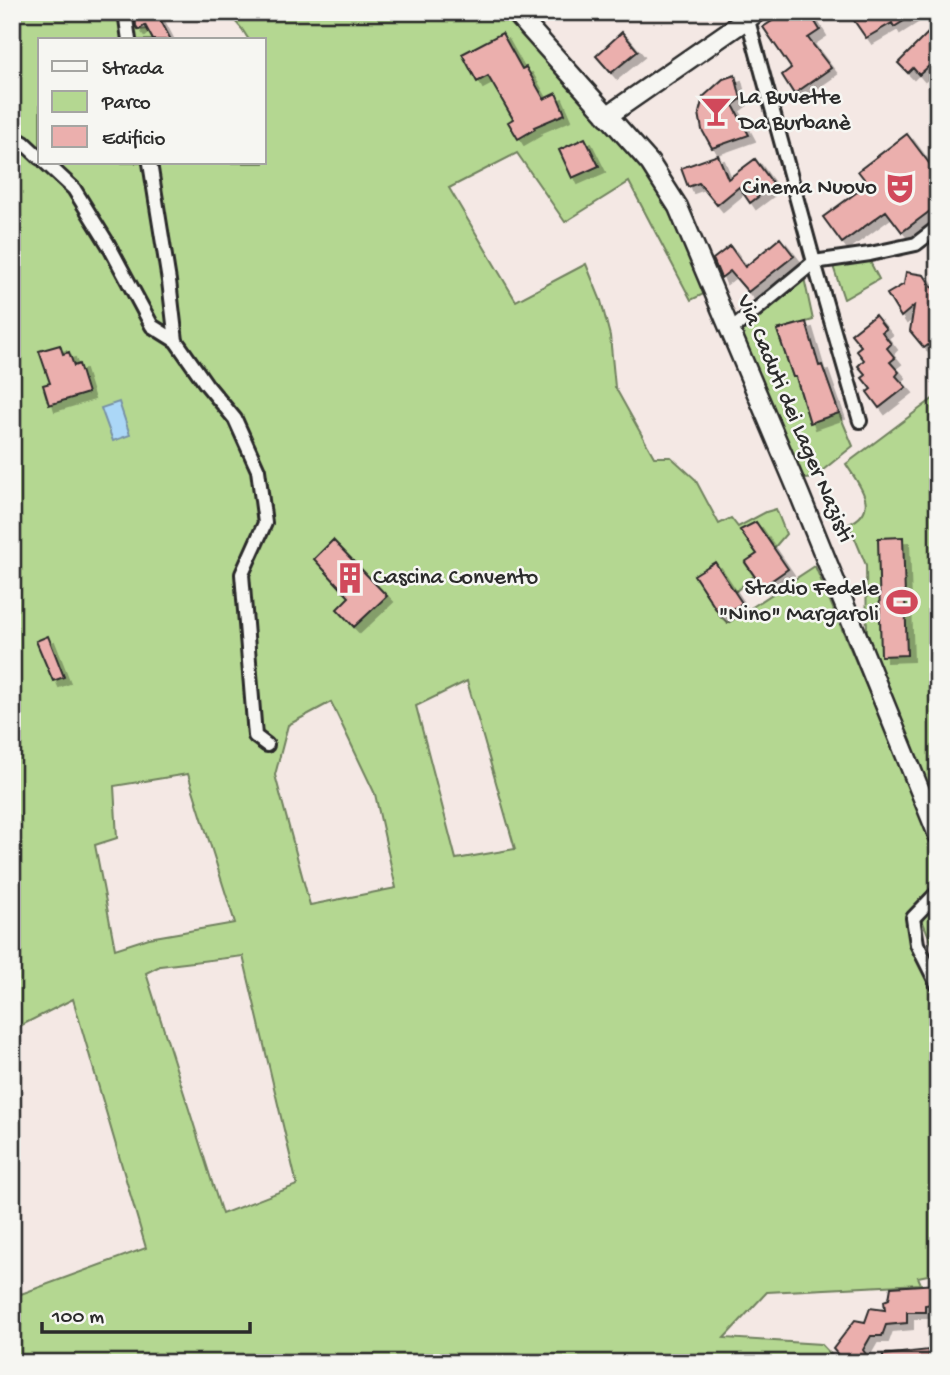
<svg xmlns="http://www.w3.org/2000/svg" width="950" height="1375" font-family="'Gochi Hand',sans-serif">
<defs>
<filter id="shadow"><feDropShadow dx="6" dy="6" stdDeviation="0" flood-color="#0004"/></filter>
</defs>
<rect width="100%" height="100%" fill="#f4e8e4"/>
<filter id="ink" filterUnits="userSpaceOnUse"><feTurbulence type="fractalNoise" baseFrequency=".0143" numOctaves="2"/><feDisplacementMap in="SourceGraphic" scale="14" xChannelSelector="R" yChannelSelector="G"/><feConvolveMatrix kernelMatrix="1 2 1 2 8 2 1 2 1" color-interpolation-filters="sRGB"/></filter>
<g filter="url(#ink)">
<path fill="#b4d791" stroke="#70815e" stroke-width="2" fill-rule="evenodd" d="M 12,12 L 135,12 L 129,18 L 139,30 L 148,29 L 153,40 L 40,40 L 40,163 L 264,163 L 264,40 L 249,40 L 242,29 L 227,12 L 505,12 L 647,168 L 675,213 L 708,292 L 691,300 L 629,182 L 565,222 L 517,153 L 449,188 L 516,301 L 586,264 L 601,301 L 610,336 L 615,387 L 654,457 L 671,457 L 695,479 L 719,524 L 731,518 L 738,527 L 766,512 L 776,509 L 786,534 L 774,548 L 756,522 L 740,530 L 757,554 L 745,563 L 754,576 L 735,592 L 721,617 L 728,623 L 815,566 L 938,854 L 938,958 L 922,920 L 908,924 L 930,983 L 938,996 L 938,1273 L 918,1277 L 921,1284 L 767,1292 L 724,1338 L 821,1344 L 839,1363 L 12,1363 L 12,1272 L 21,1294 L 146,1248 L 73,999 L 12,1030 ZM 467,681 L 515,849 L 456,859 L 416,706 ZM 331,702 L 375,794 L 396,888 L 310,905 L 275,775 L 288,725 ZM 188,774 L 235,923 L 149,938 L 115,949 L 95,845 L 117,838 L 114,786 ZM 243,956 L 297,1185 L 222,1214 L 146,973 L 160,966 Z
M 868,258 L 879,279 L 844,299 L 832,263 Z
M 803,273 L 813,320 L 777,330 L 793,377 L 796,377 L 810,423 L 839,413 L 853,446 L 813,478 L 805,479 L 800,476 L 740,331 Z
M 938,395 L 938,812 L 867,640 L 866,565 L 849,524 C 882,509 858,484 846,464 Z"/>
<path fill="#abd7f7" stroke="#7892a5" stroke-width="2" d="M 119,402 L 130,435 L 113,441 L 101,408 Z"/>
<path fill="#ebafad" stroke="#2b2b2b" stroke-width="2" filter="url(#shadow)" d="M 135,12 L 161,12 L 158,15 L 171,40 L 153,40 L 145,25 L 139,30 L 136,26 Z
M 786,12 L 809,12 L 820,30 L 808,38 L 831,68 L 794,94 L 782,75 L 791,68 L 763,27 Z
M 864,12 L 918,12 L 894,27 L 892,23 L 866,38 L 853,19 Z
M 938,23 L 938,58 L 919,75 L 913,68 L 908,73 L 898,63 Z
M 622,32 L 638,51 L 611,73 L 596,56 Z
M 502,33 L 522,69 L 526,67 L 544,99 L 556,93 L 565,114 L 534,127 L 535,129 L 518,139 L 508,122 L 513,119 L 488,76 L 477,82 L 462,54 Z
M 735,75 L 741,99 L 733,105 L 749,135 L 712,148 L 702,130 L 699,113 L 703,97 L 723,79 Z
M 907,134 L 938,175 L 938,205 L 902,232 L 886,211 L 842,243 L 823,217 L 868,184 L 858,171 Z
M 585,138 L 599,166 L 572,178 L 559,150 Z
M 718,155 L 728,179 L 755,159 L 774,185 L 750,203 L 739,187 L 717,205 L 699,183 L 688,187 L 681,168 Z
M 780,238 L 794,256 L 748,292 L 730,271 L 721,278 L 713,259 L 730,246 L 745,267 Z
M 906,272 L 924,275 L 938,296 L 938,338 L 924,348 L 910,331 L 914,306 L 901,317 L 887,294 L 904,284 Z
M 875,315 L 886,329 L 882,332 L 891,344 L 887,348 L 895,358 L 890,362 L 899,372 L 896,376 L 906,387 L 879,408 L 867,392 L 871,389 L 862,378 L 866,375 L 858,366 L 864,360 L 856,350 L 861,346 L 851,334 Z
M 806,322 L 819,366 L 822,365 L 839,413 L 810,423 L 796,377 L 793,377 L 777,330 Z
M 60,345 L 63,354 L 69,352 L 74,366 L 79,364 L 88,393 L 49,405 L 43,385 L 50,383 L 39,351 Z
M 756,522 L 788,569 L 762,587 L 745,562 L 757,554 L 740,530 Z
M 903,537 L 907,655 L 881,656 L 878,538 Z
M 333,540 L 387,596 L 354,627 L 337,609 L 349,597 L 314,559 Z
M 715,562 L 742,603 L 721,617 L 694,575 Z
M 48,636 L 64,677 L 53,681 L 36,641 Z
M 938,1284 L 938,1303 L 925,1305 L 925,1312 L 907,1312 L 907,1323 L 886,1325 L 882,1336 L 871,1336 L 863,1350 L 872,1363 L 845,1363 L 833,1349 L 855,1320 L 865,1322 L 870,1308 L 885,1310 L 884,1301 L 889,1299 L 891,1287 Z
M 929,1350 L 930,1363 L 883,1363 L 883,1355 Z"/>
<g fill="none" stroke-linecap="round" stroke-linejoin="round">
<defs>
<path id="street" d="M 125,12 L 129,40
M 746,13 L 814,262 L 860,421
M 12,136 L 24,143 L 40,158
M 46,163 L 74,189 L 108,244 L 152,326 L 176,341
M 150,163 L 169,281 L 176,341 L 206,384 L 235,419 L 258,470 L 265,523 L 242,574 L 255,736 L 267,745
M 730,331 L 814,262 L 870,254 L 916,244 L 938,227
M 938,892 L 913,918 L 917,944 L 938,986"/>
<path id="secondary" d="M 515,12 L 650,163 L 678,207 L 799,493 L 938,835
M 607,116 L 757,12"/>
</defs>
<use href="#street" stroke="#2b2b2b" stroke-width="18"/>
<use href="#secondary" stroke="#2b2b2b" stroke-width="23"/>
<use href="#street" stroke="#f6f6f2" stroke-width="12"/>
<use href="#secondary" stroke="#f6f6f2" stroke-width="18"/>
</g>
</g>
<defs>
<symbol id="bar-bare" viewBox="-9 -9 18 18"><path d="M-6-5H6L.8 .8V4.5H3.5V6h-7V4.5H-.8V.8Z" fill="#d1495b" stroke="#f6f6f2" stroke-width="2.5" paint-order="stroke"/></symbol>
<symbol id="theatre-bare" viewBox="-9 -9 18 18"><path d="M-5-5.5Q0-4 5-5.5V0Q5 5 0 6Q-5 5-5 0ZM-3.3-2.5H-1v1.5H-3.3ZM1-2.5H3.3v1.5H1ZM-2.8 1Q0 5.5 2.8 1Z" fill="#d1495b" stroke="#f6f6f2" stroke-width="2.5" paint-order="stroke"/></symbol>
<symbol id="building-bare" viewBox="-9 -9 18 18"><path d="M-4-6H4V6H1V3H-1V6H-4ZM-2.5-4.3h1.7v1.8h-1.7ZM.8-4.3h1.7v1.8H.8ZM-2.5-1h1.7V.8h-1.7ZM.8-1h1.7V.8H.8Z" fill="#d1495b" stroke="#f6f6f2" stroke-width="2.5" paint-order="stroke"/></symbol>
<symbol id="stadium-bare" viewBox="-9 -9 18 18"><path d="M0-5a6.5 5 0 1 0 0 10a6.5 5 0 1 0 0-10ZM-3.5-1.8h7v3.6h-7Z" fill="#d1495b" stroke="#f6f6f2" stroke-width="2.5" paint-order="stroke"/></symbol>
</defs>
<g fill-rule="evenodd">
<use href="#bar-bare" x="694" y="89" width="44" height="44"/>
<use href="#theatre-bare" x="878" y="166" width="44" height="44"/>
<use href="#building-bare" x="328" y="556" width="44" height="44"/>
<use href="#stadium-bare" x="880" y="580" width="44" height="44"/>
</g>
<g text-anchor="middle" dominant-baseline="central" stroke-width="5" stroke-linejoin="round" paint-order="stroke">
<g font-size="23" fill="#2b2b2b" stroke="#f6f6f2" text-anchor="start">
<text x="739" y="98">La Buvette<tspan x="739" dy="26">Da Burbanè</tspan></text>
<text x="877" y="188" text-anchor="end">Cinema Nuovo</text>
<text x="373" y="578">Cascina Convento</text>
<text x="879" y="589" text-anchor="end">Stadio Fedele<tspan x="879" dy="26">"Nino" Margaroli</tspan></text>
</g>
<g font-size="23" fill="#2b2b2b" stroke="#f6f6f2">
<text transform="translate(794 419) rotate(67)">Via Caduti dei Lager Nazisti</text>
</g>
</g>
<rect width="950" height="1375" fill="none" stroke="#f6f6f2" stroke-width="42"/>
<rect x="21" y="21" width="908" height="1333" fill="none" stroke="#2b2b2b" stroke-width="2.5" filter="url(#ink)"/>
<rect x="38" y="38" width="228" height="126" fill="#f6f6f2" stroke="#a5a5a2" stroke-width="2"/>
<rect x="52" y="61" width="35" height="10" fill="#f6f6f2" stroke="#a5a5a2" stroke-width="2"/>
<text x="102" y="74" font-size="21" fill="#2b2b2b">Strada</text>
<rect x="52" y="91" width="35" height="21" fill="#b4d791" stroke="#a5a5a2" stroke-width="2"/>
<text x="102" y="108" font-size="21" fill="#2b2b2b">Parco</text>
<rect x="52" y="126" width="35" height="21" fill="#ebafad" stroke="#a5a5a2" stroke-width="2"/>
<text x="102" y="144" font-size="21" fill="#2b2b2b">Edificio</text>
<path d="M42 1322v10h208v-10" fill="none" stroke="#2b2b2b" stroke-width="3.5"/>
<text x="52" y="1322" font-size="21" fill="#2b2b2b" stroke="#f6f6f2" stroke-width="5" paint-order="stroke">100 m</text>
</svg>
